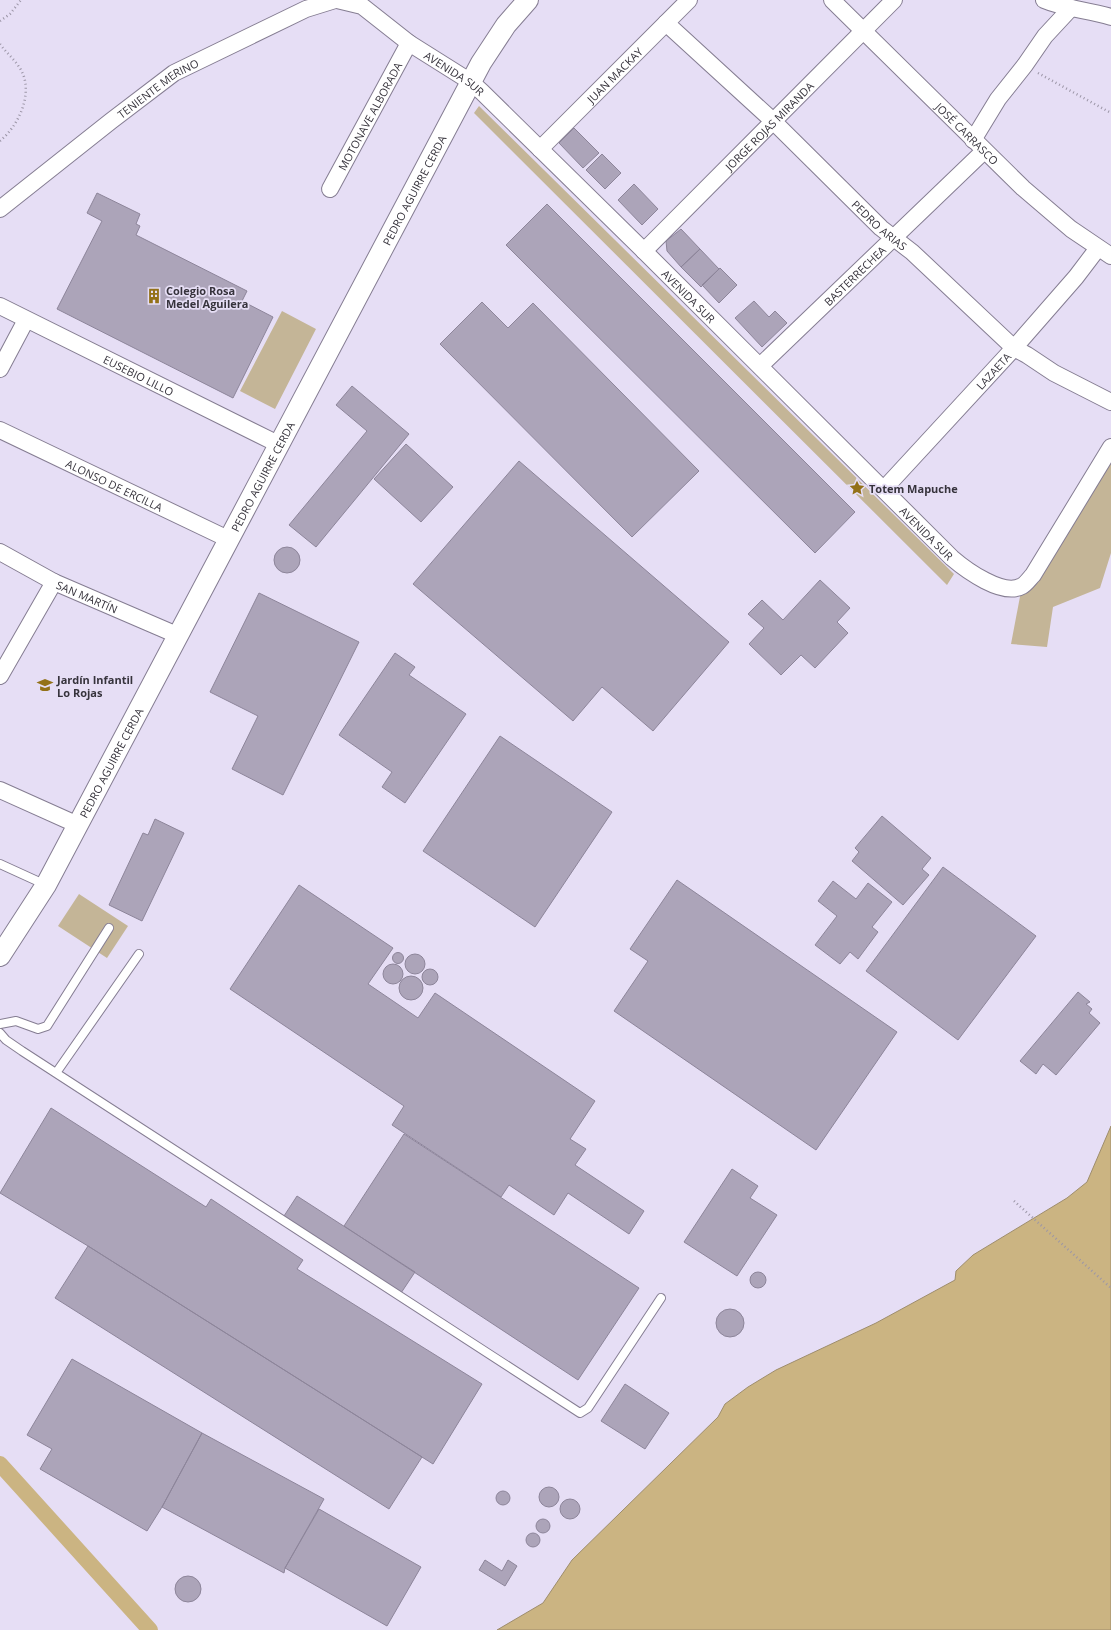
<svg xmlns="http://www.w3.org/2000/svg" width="1111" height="1630" font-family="'Open Sans',sans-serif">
<rect width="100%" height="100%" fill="#e6def5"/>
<path fill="#c4b597" d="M 479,106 L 954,574 L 947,585 L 474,113 Z
M 282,311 L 316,329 L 275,409 L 240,391 Z
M 1111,447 L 1111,553 L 1100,588 L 1053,607 L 1047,647 L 1011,644 L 1022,586 Z
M 79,894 L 128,926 L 107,958 L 58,926 Z"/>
<path fill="#cbb482" stroke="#9e8d6d" d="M 1111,1126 L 1111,1630 L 497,1630 L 543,1603 L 572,1560 L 718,1417 L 725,1404 L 748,1387 L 776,1370 L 876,1323 L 955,1280 L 956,1271 L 973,1255 L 1067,1198 L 1087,1182 Z"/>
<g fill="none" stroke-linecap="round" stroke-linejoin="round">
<path stroke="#cbb482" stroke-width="16" d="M 0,1464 L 150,1630"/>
</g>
<path fill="#aca4b9" stroke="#8d859a" d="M 574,128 L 599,153 L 583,168 L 559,143 Z
M 602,154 L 621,173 L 605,189 L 586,170 Z
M 634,184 L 658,209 L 642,225 L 618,200 Z
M 97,193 L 140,214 L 136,224 L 140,226 L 136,235 L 247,291 L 242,301 L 273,317 L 233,398 L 57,309 L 102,221 L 87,213 Z
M 547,204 L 855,512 L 815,553 L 506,245 Z
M 681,229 L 700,249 L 681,267 L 667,251 L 666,241 Z
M 700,249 L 719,269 L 701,287 L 681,267 Z
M 720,268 L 737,285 L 719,303 L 702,285 Z
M 754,301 L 769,317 L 775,311 L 787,323 L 762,347 L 735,318 Z
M 482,302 L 508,328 L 533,303 L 699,471 L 632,537 L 440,344 Z
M 352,386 L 409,434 L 316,547 L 289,525 L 367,431 L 336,405 Z
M 406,444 L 453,487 L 421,522 L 374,479 Z
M 519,461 L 729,642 L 653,731 L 602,687 L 573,721 L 413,584 Z
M274 560a13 13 0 1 1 26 0a13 13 0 1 1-26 0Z
M 820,580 L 850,608 L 837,622 L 848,633 L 815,668 L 801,655 L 781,675 L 749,644 L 764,628 L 748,614 L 762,600 L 783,620 Z
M 259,593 L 359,642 L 283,795 L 232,769 L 258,716 L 210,692 Z
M 395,653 L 415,667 L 409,675 L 466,714 L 405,803 L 382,787 L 392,772 L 339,735 Z
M 500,736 L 612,812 L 535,927 L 423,851 Z
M 882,816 L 931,858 L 922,869 L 929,875 L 903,905 L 852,861 L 859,852 L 855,848 Z
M 155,819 L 184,833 L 142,921 L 109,905 L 143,833 L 148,835 Z
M 943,867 L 1036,936 L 958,1040 L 866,971 Z
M 677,880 L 897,1032 L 816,1150 L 614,1011 L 648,961 L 630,949 Z
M 833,881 L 856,899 L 868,883 L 892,902 L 872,927 L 878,932 L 858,959 L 850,952 L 840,964 L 815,945 L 837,916 L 818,901 Z
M 299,885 L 393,948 L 368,984 L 418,1018 L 435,993 L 595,1101 L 570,1139 L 586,1149 L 575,1165 L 644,1211 L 629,1234 L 568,1193 L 554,1215 L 509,1185 L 501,1197 L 392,1125 L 404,1106 L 230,989 Z
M392.5 958a5.5 5.5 0 1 1 11 0a5.5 5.5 0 1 1-11 0Z
M405 964a10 10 0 1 1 20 0a10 10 0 1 1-20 0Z
M383 974a10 10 0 1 1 20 0a10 10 0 1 1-20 0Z
M422 977a8 8 0 1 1 16 0a8 8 0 1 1-16 0Z
M399 988a12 12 0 1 1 24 0a12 12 0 1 1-24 0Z
M 1078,992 L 1090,1002 L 1086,1004 L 1092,1009 L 1089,1013 L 1100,1023 L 1056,1075 L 1043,1064 L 1036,1074 L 1020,1061 Z
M 51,1108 L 206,1207 L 211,1199 L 303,1260 L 297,1269 L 482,1384 L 433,1464 L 88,1246 L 0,1193 Z
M 404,1134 L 639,1288 L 578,1380 L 344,1226 Z
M 732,1169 L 758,1186 L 750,1198 L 777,1215 L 737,1276 L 684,1242 Z
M 297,1196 L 415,1272 L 401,1293 L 284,1216 Z
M 88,1246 L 422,1457 L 389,1509 L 55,1298 Z
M750 1280a8 8 0 1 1 16 0a8 8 0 1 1-16 0Z
M716 1323a14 14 0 1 1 28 0a14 14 0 1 1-28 0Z
M 72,1359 L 202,1433 L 162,1507 L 147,1531 L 40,1469 L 52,1449 L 27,1435 Z
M 625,1384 L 669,1413 L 645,1449 L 601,1421 Z
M 202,1433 L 324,1499 L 285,1568 L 284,1573 L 162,1507 Z
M539 1497a10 10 0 1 1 20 0a10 10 0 1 1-20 0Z
M496 1498a7 7 0 1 1 14 0a7 7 0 1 1-14 0Z
M560 1509a10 10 0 1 1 20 0a10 10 0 1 1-20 0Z
M 319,1509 L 421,1567 L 387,1626 L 285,1568 Z
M536 1526a7 7 0 1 1 14 0a7 7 0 1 1-14 0Z
M526 1540a7 7 0 1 1 14 0a7 7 0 1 1-14 0Z
M 485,1560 L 502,1571 L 508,1560 L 517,1566 L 505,1586 L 479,1570 Z
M175 1589a13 13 0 1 1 26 0a13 13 0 1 1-26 0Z"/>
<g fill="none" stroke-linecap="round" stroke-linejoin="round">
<defs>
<path id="service" d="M 0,864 L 46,885
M 0,1024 L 16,1021 L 38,1029 L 47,1026 L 109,928
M 0,1033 L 6,1040 L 22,1051 L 580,1413 L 588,1408 L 661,1298
M 56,1073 L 139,954"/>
<g id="minor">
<path id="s1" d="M 337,0 L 362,6 L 409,43 L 471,82 L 482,92 L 644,251 L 952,558 C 966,570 1003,597 1022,586 C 1026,584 1030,578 1033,575 L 1111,447"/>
<path id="s2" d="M 832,0 L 1023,188 L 1071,229 L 1111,256"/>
<path d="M 1044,0 C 1065,9 1089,10 1111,17"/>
<path id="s3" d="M 666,23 L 773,121 L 881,228 L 912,252 L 1014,348 L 1027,355 L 1054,373 L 1111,402"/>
<path d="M 973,140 L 998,99 L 1025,65 L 1045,36 L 1071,8"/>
<path id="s4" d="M 540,149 L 689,0"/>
<path id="s5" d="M 330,189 L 409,43"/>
<path id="s6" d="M 0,209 L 111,121 L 174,73 L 306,9 L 335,0"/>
<path id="s7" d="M 644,251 L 894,0"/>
<path id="s8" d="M 0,306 L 278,444"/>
<path id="s9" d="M 760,366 L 984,151"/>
<path d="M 0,369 L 26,320"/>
<path id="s10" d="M 0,430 L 228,539"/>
<path id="s11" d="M 884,489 L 1014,348 L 1076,277 L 1098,248"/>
<path id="s12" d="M 0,552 L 54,582 L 177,635"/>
<path d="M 0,676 L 54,582"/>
<path d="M 0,790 L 78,825"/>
</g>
<g id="tertiary">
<path id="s13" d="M 0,956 L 46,885 L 481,63 L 506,25 L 528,0"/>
</g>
</defs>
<use href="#service" stroke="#857d92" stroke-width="10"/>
<use href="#minor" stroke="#857d92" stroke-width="18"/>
<use href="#tertiary" stroke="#857d92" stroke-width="22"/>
<path stroke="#9c96a7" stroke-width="2.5" stroke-dasharray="1 3" stroke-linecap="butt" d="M 0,21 L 10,14 L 21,0
M 0,44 C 7,54 18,62 23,74 C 32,97 18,126 0,141
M 1038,73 L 1111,113
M 1014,1201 L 1111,1288"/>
<use href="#service" stroke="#fff" stroke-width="8"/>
<use href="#minor" stroke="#fff" stroke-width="16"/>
<use href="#tertiary" stroke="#fff" stroke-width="20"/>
</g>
<defs>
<symbol id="building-bare" viewBox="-9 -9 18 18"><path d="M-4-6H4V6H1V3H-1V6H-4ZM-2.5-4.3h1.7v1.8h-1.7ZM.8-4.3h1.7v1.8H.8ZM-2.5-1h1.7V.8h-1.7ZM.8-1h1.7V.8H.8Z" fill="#937118" stroke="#e6def5" stroke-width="2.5" paint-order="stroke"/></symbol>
<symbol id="sight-bare" viewBox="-9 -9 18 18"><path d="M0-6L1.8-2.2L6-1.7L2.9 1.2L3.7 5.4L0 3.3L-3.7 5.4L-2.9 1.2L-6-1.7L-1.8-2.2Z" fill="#937118" stroke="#e6def5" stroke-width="2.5" paint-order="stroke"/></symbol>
<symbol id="school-bare" viewBox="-9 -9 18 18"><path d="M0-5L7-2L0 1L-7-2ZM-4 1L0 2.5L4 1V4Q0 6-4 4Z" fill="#937118" stroke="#e6def5" stroke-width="2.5" paint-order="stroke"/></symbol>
</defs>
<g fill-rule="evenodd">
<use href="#building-bare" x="143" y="285" width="22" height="22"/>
<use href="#sight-bare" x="846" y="477" width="22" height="22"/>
<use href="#school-bare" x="34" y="674" width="22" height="22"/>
</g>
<g text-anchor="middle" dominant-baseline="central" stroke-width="3.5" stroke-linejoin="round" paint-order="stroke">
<g font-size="11" fill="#36333c" stroke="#e6def5">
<text stroke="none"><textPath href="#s1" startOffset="140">AVENIDA SUR</textPath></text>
<text stroke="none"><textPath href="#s4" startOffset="105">JUAN MACKAY</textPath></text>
<text stroke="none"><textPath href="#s6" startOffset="199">TENIENTE MERINO</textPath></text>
<text stroke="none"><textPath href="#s5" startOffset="83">MOTONAVE ALBORADA</textPath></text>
<text stroke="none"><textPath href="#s7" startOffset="177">JORGE ROJAS MIRANDA</textPath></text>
<text stroke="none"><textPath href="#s2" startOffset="190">JOSÉ CARRASCO</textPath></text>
<text stroke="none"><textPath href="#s13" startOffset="871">PEDRO AGUIRRE CERDA</textPath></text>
<text stroke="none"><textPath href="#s3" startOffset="294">PEDRO ARIAS</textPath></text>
<text stroke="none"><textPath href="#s9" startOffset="131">BASTERRECHEA</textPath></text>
<text stroke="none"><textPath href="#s1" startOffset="464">AVENIDA SUR</textPath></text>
<text stroke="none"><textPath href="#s11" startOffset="161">LAZAETA</textPath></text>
<text stroke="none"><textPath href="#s8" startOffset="155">EUSEBIO LILLO</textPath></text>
<text stroke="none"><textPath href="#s13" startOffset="547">PEDRO AGUIRRE CERDA</textPath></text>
<text stroke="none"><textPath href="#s10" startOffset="127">ALONSO DE ERCILLA</textPath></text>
<text stroke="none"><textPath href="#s1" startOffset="800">AVENIDA SUR</textPath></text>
<text stroke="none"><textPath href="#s12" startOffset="98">SAN MARTÍN</textPath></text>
<text stroke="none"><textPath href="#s13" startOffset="223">PEDRO AGUIRRE CERDA</textPath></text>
</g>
<g font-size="11" font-weight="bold" fill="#36333c" stroke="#e6def5" text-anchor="start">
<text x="166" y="290">Colegio Rosa<tspan x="166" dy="13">Medel Aguilera</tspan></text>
<text x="869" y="488">Totem Mapuche</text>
<text x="57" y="679">Jardín Infantil<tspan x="57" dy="13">Lo Rojas</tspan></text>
</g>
</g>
</svg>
